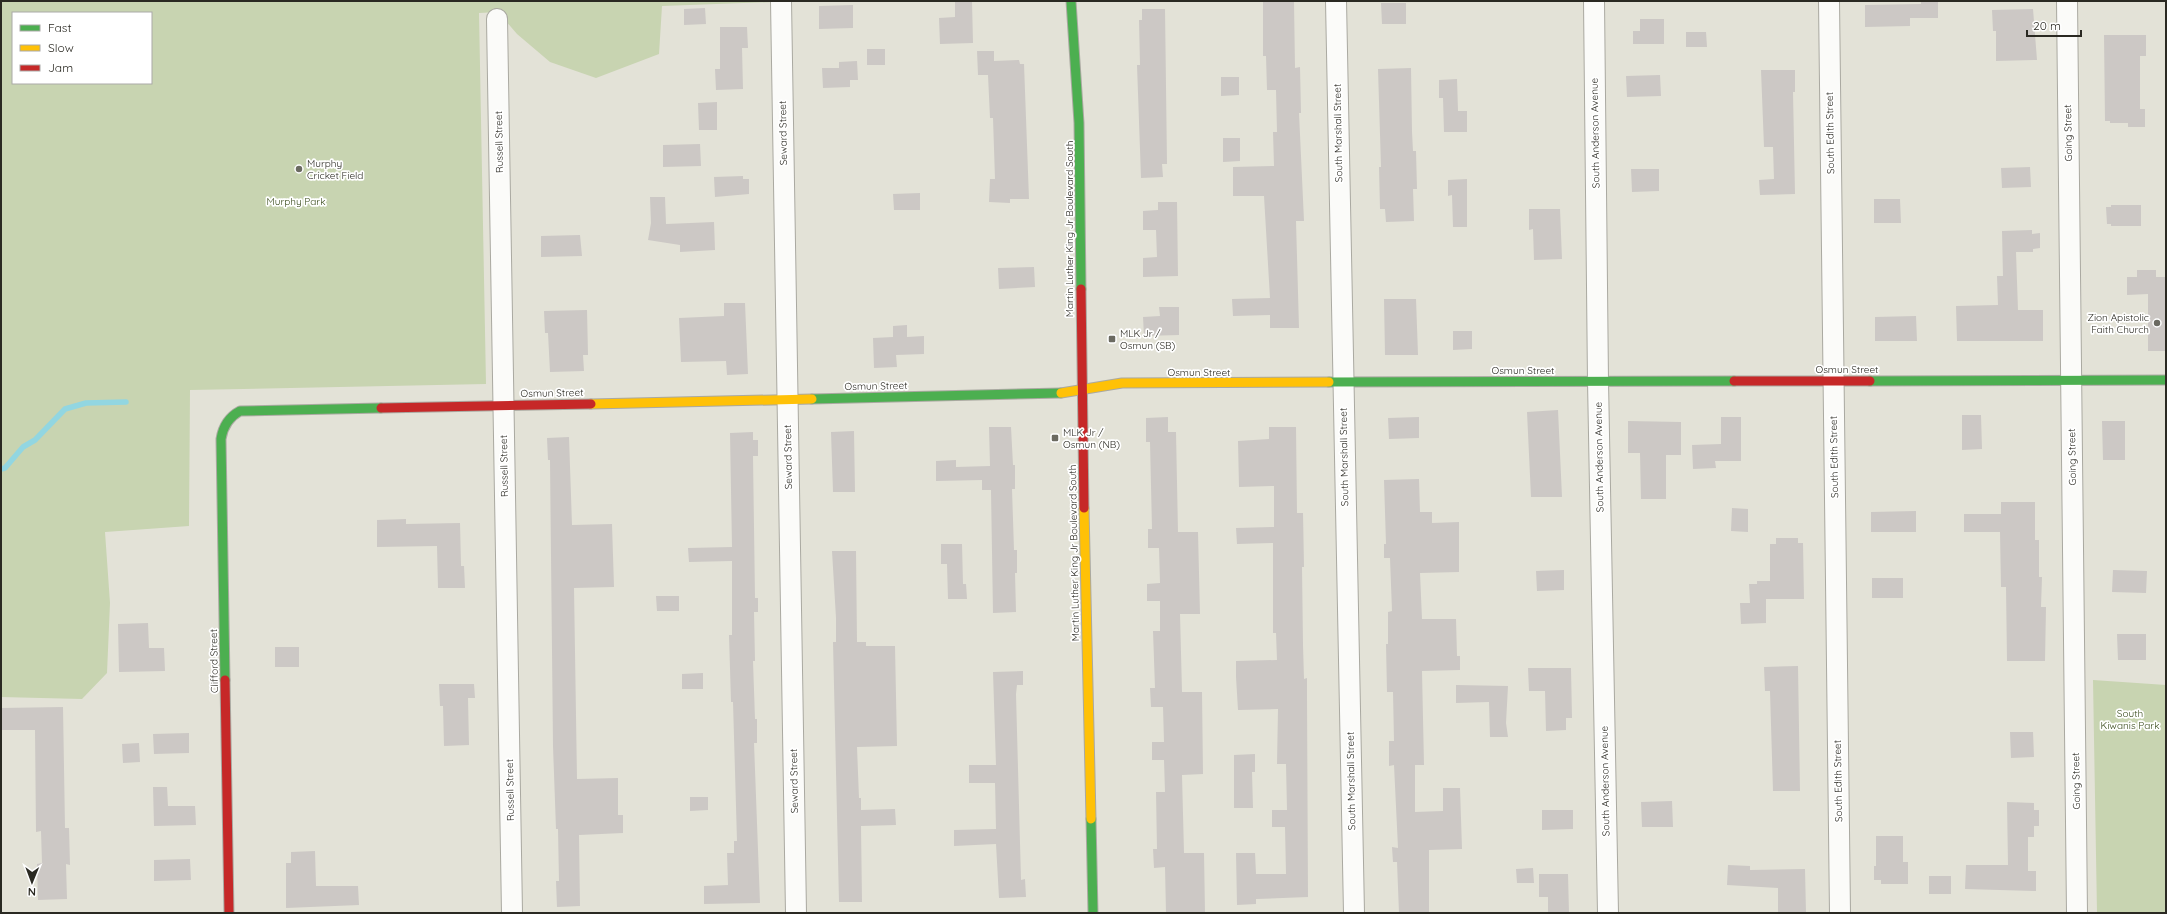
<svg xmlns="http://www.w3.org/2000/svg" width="2167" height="914" font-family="Quicksand,sans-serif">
<rect width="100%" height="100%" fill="#e3e2d7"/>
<path fill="#c8d4b1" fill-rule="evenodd" d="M 1,1 L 802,1 L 662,6 L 659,54 L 596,78 L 550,62 L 517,34 L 498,12 L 479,13 L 486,384 L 190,390 L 189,526 L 105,532 L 110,603 L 107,673 L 82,699 L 1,697 ZM 13,13 L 151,13 L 151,83 L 13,83 Z
M 2093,680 L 2166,685 L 2166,913 L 2097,913 Z"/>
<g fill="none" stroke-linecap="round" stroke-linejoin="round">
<path stroke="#92d6e1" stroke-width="5.5" d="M 1,469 L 5,468 L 23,447 L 35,440 L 65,409 L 86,403 L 126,402"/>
</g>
<path fill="#ccc8c5" d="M 955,1 L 972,1 L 973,43 L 940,44 L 939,18 L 955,17 Z
M 1921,1 L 1938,1 L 1938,18 L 1910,18 L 1910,26 L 1865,27 L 1865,5 L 1921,4 Z
M 1263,2 L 1294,2 L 1295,68 L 1300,67 L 1301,113 L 1299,113 L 1304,221 L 1296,221 L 1299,328 L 1270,328 L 1270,315 L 1233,316 L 1232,299 L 1270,298 L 1264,196 L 1233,196 L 1233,167 L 1274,166 L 1273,132 L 1277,132 L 1276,90 L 1267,90 L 1266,56 L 1263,56 Z
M 1381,3 L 1406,3 L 1406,24 L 1382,24 Z
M 853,5 L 853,28 L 819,29 L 819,6 Z
M 705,8 L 706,24 L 684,25 L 684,9 Z
M 1142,9 L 1165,9 L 1167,164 L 1162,164 L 1163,177 L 1141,178 L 1137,65 L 1140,65 L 1139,20 L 1142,20 Z
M 2033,9 L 2037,60 L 1996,61 L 1996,31 L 1993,31 L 1992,10 Z
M 1640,19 L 1664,19 L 1664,44 L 1633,44 L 1633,31 L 1640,31 Z
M 720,27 L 747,27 L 748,48 L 742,48 L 743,89 L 716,90 L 715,69 L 720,69 Z
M 1686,32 L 1706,32 L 1707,47 L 1686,47 Z
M 2104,35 L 2146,35 L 2146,56 L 2140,56 L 2140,109 L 2145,109 L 2145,127 L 2128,127 L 2128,123 L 2110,123 L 2110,121 L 2105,121 Z
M 867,49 L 885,49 L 885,65 L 867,65 Z
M 977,51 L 994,51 L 994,61 L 1019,60 L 1020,64 L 1024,64 L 1029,199 L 1010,199 L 1010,203 L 989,202 L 990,179 L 995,179 L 993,118 L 990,118 L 988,75 L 978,75 Z
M 857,61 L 858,80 L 850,80 L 850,87 L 823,88 L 822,68 L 839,68 L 839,62 Z
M 1411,68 L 1412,132 L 1413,151 L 1416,151 L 1417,189 L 1413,189 L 1414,221 L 1386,222 L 1385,209 L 1380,209 L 1379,167 L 1381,167 L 1378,69 Z
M 1761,70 L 1795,70 L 1795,92 L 1793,92 L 1795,194 L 1760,195 L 1759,180 L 1774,179 L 1773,147 L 1764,147 Z
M 1660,75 L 1661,96 L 1627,97 L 1626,76 Z
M 1221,77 L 1239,77 L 1239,95 L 1221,96 Z
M 1457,79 L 1458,111 L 1467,111 L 1467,132 L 1444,132 L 1443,98 L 1439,98 L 1439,80 Z
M 717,102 L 717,130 L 699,130 L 698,103 Z
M 1223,138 L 1240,138 L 1240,161 L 1223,162 Z
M 700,144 L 701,166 L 663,167 L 663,145 Z
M 2030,167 L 2031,187 L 2002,188 L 2001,168 Z
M 1631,169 L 1659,169 L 1659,191 L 1632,192 Z
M 743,176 L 743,179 L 749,179 L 749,194 L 715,197 L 714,177 Z
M 1467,179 L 1467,227 L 1453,227 L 1452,195 L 1448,196 L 1448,180 Z
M 920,193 L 920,210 L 894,210 L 893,194 Z
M 650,197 L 665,197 L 666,224 L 714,222 L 715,250 L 680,252 L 680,245 L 648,240 L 651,223 Z
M 1874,199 L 1900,199 L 1901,223 L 1874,223 Z
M 1158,202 L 1177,202 L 1178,276 L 1143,277 L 1143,258 L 1157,257 L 1156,230 L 1143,230 L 1143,211 L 1158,210 Z
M 2111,205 L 2141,205 L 2141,226 L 2111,226 L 2111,224 L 2107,224 L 2106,207 L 2111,207 Z
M 1529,209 L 1560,209 L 1562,259 L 1534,260 L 1533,229 L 1529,230 Z
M 2032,230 L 2032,234 L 2040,233 L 2040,248 L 2033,249 L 2033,252 L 2016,252 L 2018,310 L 2043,310 L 2043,341 L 1957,341 L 1956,306 L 1998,305 L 1997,276 L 2003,276 L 2002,231 Z
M 580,235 L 582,256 L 541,257 L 541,236 Z
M 1034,267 L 1035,287 L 999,289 L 998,268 Z
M 2137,270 L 2156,270 L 2156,277 L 2166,277 L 2166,351 L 2148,351 L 2148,294 L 2127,295 L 2127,277 L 2137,277 Z
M 1384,299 L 1416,299 L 1418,355 L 1385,355 Z
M 724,303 L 745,303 L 748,374 L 727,375 L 726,361 L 681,362 L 679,318 L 724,316 Z
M 1159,307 L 1179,307 L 1179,335 L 1144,336 L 1143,317 L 1160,316 Z
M 587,310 L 588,355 L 583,355 L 584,371 L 550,372 L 548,333 L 545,333 L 544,311 Z
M 1916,316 L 1917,341 L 1875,341 L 1875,317 Z
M 907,325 L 907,337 L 924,336 L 924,354 L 896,355 L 897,367 L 874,368 L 873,338 L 893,337 L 893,326 Z
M 1453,331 L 1472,331 L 1472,349 L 1453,350 Z
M 1558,410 L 1562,497 L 1531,497 L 1527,412 Z
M 1962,415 L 1981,415 L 1982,449 L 1962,450 Z
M 1168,417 L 1168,432 L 1176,432 L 1178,532 L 1198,532 L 1200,614 L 1180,614 L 1182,692 L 1202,692 L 1203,774 L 1182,775 L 1184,853 L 1204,853 L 1205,913 L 1166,913 L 1165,867 L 1154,868 L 1153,849 L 1157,849 L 1156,792 L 1165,792 L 1164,760 L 1152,760 L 1152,742 L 1164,742 L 1163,707 L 1151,707 L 1150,688 L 1155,688 L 1153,631 L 1160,631 L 1160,601 L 1147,601 L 1147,584 L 1160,583 L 1159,548 L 1148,548 L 1148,529 L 1152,529 L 1150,442 L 1146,442 L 1146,418 Z
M 1419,417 L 1419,438 L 1389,439 L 1388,418 Z
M 1721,417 L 1741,417 L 1741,461 L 1715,461 L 1716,468 L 1693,469 L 1692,445 L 1721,444 Z
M 1628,421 L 1681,422 L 1681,455 L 1666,455 L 1666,499 L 1641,499 L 1640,453 L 1628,453 Z
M 2102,421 L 2125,421 L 2125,460 L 2103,460 Z
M 989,427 L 1011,427 L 1013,465 L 1015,465 L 1015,489 L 1012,489 L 1014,550 L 1017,550 L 1017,573 L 1015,573 L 1016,612 L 993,613 L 991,490 L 982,490 L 982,480 L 936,481 L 936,461 L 956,460 L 956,467 L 990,466 Z
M 1269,427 L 1296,427 L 1297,513 L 1303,513 L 1304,567 L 1302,567 L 1303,645 L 1304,679 L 1307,678 L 1307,698 L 1308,897 L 1256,899 L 1256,904 L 1237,905 L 1236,853 L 1255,853 L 1256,874 L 1286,874 L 1285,827 L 1272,827 L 1272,810 L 1287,810 L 1286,764 L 1277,764 L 1278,709 L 1238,710 L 1236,677 L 1236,661 L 1277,660 L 1276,633 L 1273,633 L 1273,543 L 1237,544 L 1236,528 L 1274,527 L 1274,486 L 1239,487 L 1238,441 L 1269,439 Z
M 854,431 L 855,492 L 833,492 L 831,432 Z
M 753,432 L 753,440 L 758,440 L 758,456 L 753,456 L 755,598 L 758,598 L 758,612 L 754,612 L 755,661 L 753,661 L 755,719 L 757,719 L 757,743 L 754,743 L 760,903 L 704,904 L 704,886 L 728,885 L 727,853 L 734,853 L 734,841 L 737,841 L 733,702 L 731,702 L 729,635 L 732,635 L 732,561 L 689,562 L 688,548 L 732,547 L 730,433 Z
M 569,437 L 572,525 L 612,524 L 614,587 L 574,588 L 577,779 L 618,778 L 618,815 L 623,815 L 623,833 L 579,835 L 580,906 L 557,907 L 556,881 L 559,881 L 558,829 L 556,829 L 553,746 L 550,460 L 548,460 L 547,438 Z
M 1419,479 L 1420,512 L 1432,512 L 1432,523 L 1459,522 L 1459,572 L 1420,573 L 1422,619 L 1456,619 L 1457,656 L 1460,656 L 1460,670 L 1422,671 L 1424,765 L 1415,765 L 1415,812 L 1443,811 L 1443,788 L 1460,788 L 1462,849 L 1429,850 L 1429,913 L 1399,913 L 1397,862 L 1393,862 L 1392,847 L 1398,848 L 1394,765 L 1389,766 L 1389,741 L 1394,741 L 1393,692 L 1387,692 L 1386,644 L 1388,644 L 1388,612 L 1392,611 L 1390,558 L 1384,558 L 1384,544 L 1386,544 L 1384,480 Z
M 2001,502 L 2035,502 L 2035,540 L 2039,540 L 2039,577 L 2042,577 L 2041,607 L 2046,607 L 2045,661 L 2007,661 L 2006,587 L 2001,587 L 2000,532 L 1964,532 L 1964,514 L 2001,514 Z
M 1732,508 L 1748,509 L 1748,532 L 1731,531 Z
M 1916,511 L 1916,532 L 1871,532 L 1871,512 Z
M 406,519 L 406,524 L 460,523 L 461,566 L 464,566 L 465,588 L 438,588 L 437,546 L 377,547 L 377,520 Z
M 1776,538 L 1798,538 L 1798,543 L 1803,543 L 1804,599 L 1766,599 L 1766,623 L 1741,624 L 1740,603 L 1750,603 L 1749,584 L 1757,584 L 1757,581 L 1770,581 L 1770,544 L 1776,544 Z
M 941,544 L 962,544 L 963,584 L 966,584 L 967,599 L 948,599 L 947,564 L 941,564 Z
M 832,551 L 856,551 L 857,642 L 866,642 L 866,646 L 895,646 L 897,746 L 857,747 L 859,798 L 861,798 L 861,810 L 895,809 L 896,825 L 861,826 L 862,902 L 839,902 L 833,642 L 836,642 L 836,618 Z
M 1564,570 L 1564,590 L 1537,591 L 1536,571 Z
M 2113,570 L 2147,571 L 2146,593 L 2112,592 Z
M 1872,578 L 1903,578 L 1903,598 L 1872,598 Z
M 656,596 L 679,596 L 679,611 L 657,611 Z
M 148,623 L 149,648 L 164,648 L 165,671 L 119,672 L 118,624 Z
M 2117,634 L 2146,634 L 2146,660 L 2118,660 Z
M 275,647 L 299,647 L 299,667 L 275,667 Z
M 1798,666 L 1800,791 L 1773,791 L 1770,691 L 1765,691 L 1764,667 Z
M 1528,668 L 1571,668 L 1572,718 L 1566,718 L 1566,730 L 1546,731 L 1545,691 L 1529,691 Z
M 1023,671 L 1023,685 L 1017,685 L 1016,694 L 1021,880 L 1025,879 L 1026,897 L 999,898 L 996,844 L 954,846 L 954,830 L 996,829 L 995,783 L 969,783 L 969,765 L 996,765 L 993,672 Z
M 703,673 L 703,689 L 682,689 L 682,674 Z
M 439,684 L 474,684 L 475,698 L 468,698 L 469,745 L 444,746 L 443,706 L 440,706 Z
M 1456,685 L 1508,686 L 1506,723 L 1508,737 L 1490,737 L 1489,702 L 1456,703 Z
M 63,707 L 65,828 L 69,828 L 70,865 L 66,864 L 67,899 L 38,900 L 37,864 L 42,863 L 41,831 L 36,832 L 35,730 L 1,730 L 1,708 Z
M 2010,732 L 2033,732 L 2034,757 L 2011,758 Z
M 189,733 L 189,753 L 154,754 L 153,734 Z
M 139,743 L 140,762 L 123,763 L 122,744 Z
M 1255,754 L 1255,772 L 1252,772 L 1253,808 L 1234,808 L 1234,755 Z
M 153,787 L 167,787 L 168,806 L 195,806 L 196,825 L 154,826 Z
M 690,797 L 708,797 L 708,810 L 690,811 Z
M 1672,801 L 1673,827 L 1642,827 L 1641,802 Z
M 2007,802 L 2034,803 L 2034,810 L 2039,810 L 2039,826 L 2034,826 L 2034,837 L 2028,837 L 2028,871 L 2036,871 L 2036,891 L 1965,889 L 1966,865 L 2008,865 Z
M 1542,810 L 1573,810 L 1573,829 L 1542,830 Z
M 1876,836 L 1903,836 L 1903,862 L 1908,862 L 1908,884 L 1881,884 L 1881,880 L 1874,880 L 1874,866 L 1876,866 Z
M 315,851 L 316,886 L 358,886 L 359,905 L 286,908 L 286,863 L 291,863 L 291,852 Z
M 190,859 L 191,880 L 154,881 L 154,860 Z
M 1728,865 L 1750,866 L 1750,870 L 1805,869 L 1806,913 L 1778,913 L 1778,888 L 1727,885 Z
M 1533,868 L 1534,883 L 1517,883 L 1516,869 Z
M 1539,874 L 1568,874 L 1569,913 L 1548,913 L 1548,897 L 1539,897 Z
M 1929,876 L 1951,876 L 1951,894 L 1929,894 Z"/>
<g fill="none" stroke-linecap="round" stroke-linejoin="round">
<defs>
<path id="street" d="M 781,1 L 796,913
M 1336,1 L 1354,913
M 1594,1 L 1598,381 L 1608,913
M 1829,1 L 1840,913
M 2067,1 L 2077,913
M 497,19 L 512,913"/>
<path id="fast" d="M 1071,1 L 1079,123 L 1081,289
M 1870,381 L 2166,380
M 1329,382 L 1734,381
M 812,399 L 1061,393
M 225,680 L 221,439 C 223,426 229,417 240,411 L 381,408
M 1091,819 L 1093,913"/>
<path id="slow" d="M 1061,393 L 1122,383 L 1329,382
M 591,404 L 812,399
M 1084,508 L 1091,819"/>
<path id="jam" d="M 1081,289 L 1084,508
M 1734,381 L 1870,381
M 381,408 L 591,404
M 225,680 L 229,913"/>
</defs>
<use href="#street" stroke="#aaa9a1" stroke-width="22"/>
<use href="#fast" stroke="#aaa9a1" stroke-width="11"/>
<use href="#slow" stroke="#aaa9a1" stroke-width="11"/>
<use href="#jam" stroke="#aaa9a1" stroke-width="11"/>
<use href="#street" stroke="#fbfbf9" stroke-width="20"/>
<use href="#fast" stroke="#4caf50" stroke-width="9"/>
<use href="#slow" stroke="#ffc107" stroke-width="9"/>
<use href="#jam" stroke="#c62828" stroke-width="9"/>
</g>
<g fill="#6b6a61" stroke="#fff" stroke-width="1.5">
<circle cx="299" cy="169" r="4"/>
<circle cx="2157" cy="323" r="4"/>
<rect x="1108" y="335" width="8" height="8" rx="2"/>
<rect x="1051" y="434" width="8" height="8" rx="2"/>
</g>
<g text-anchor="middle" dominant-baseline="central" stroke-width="3.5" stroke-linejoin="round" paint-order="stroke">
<g font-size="10" fill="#2a2922" stroke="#fff">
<text transform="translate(783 133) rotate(-91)">Seward Street</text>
<text transform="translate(1338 133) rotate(-91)">South Marshall Street</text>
<text transform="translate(1595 133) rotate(-91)">South Anderson Avenue</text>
<text transform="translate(1830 133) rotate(-91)">South Edith Street</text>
<text transform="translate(2068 133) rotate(-91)">Going Street</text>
<text transform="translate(499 142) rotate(-91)">Russell Street</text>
<text transform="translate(1069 229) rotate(-90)">Martin Luther King Jr Boulevard South</text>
<text x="1847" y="369">Osmun Street</text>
<text x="1523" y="370">Osmun Street</text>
<text x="1199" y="372">Osmun Street</text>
<text transform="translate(876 386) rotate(-1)">Osmun Street</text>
<text transform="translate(552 393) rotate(-1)">Osmun Street</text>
<text transform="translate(788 457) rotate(-91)">Seward Street</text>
<text transform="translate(1344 457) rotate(-91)">South Marshall Street</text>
<text transform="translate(1599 457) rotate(-91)">South Anderson Avenue</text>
<text transform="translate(1834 457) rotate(-91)">South Edith Street</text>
<text transform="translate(2072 457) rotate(-91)">Going Street</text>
<text transform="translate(504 466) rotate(-91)">Russell Street</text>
<text transform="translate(1074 553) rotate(-91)">Martin Luther King Jr Boulevard South</text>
<text transform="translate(214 661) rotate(-91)">Clifford Street</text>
<text transform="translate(794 781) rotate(-91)">Seward Street</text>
<text transform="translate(1351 781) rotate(-91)">South Marshall Street</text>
<text transform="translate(1605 781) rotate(-91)">South Anderson Avenue</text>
<text transform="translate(1838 781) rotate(-91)">South Edith Street</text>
<text transform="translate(2076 781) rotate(-91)">Going Street</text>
<text transform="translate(510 790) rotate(-91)">Russell Street</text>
</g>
<g font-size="10" fill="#2a2922" stroke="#fff" text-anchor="start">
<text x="307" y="163">Murphy<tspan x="307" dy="12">Cricket Field</tspan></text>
<text x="2149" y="317" text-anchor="end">Zion Apistolic<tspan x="2149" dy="12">Faith Church</tspan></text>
<text x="1120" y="333">MLK Jr /<tspan x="1120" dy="12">Osmun (SB)</tspan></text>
<text x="1063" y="432">MLK Jr /<tspan x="1063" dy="12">Osmun (NB)</tspan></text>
</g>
<g font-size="10" fill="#374919" stroke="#fff">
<text x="296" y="201">Murphy Park</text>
<text x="2130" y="713">South<tspan x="2130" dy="12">Kiwanis Park</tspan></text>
</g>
</g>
<rect width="2167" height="914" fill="none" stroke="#2a2922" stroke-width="4"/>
<rect x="12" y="12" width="140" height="72" fill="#ffffff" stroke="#aaa9a7"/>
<rect x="20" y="25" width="20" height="6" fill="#4caf50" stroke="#aaa9a7"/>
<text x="48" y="32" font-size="12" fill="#2a2922">Fast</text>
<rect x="20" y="45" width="20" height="6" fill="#ffc107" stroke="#aaa9a7"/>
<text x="48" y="52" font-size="12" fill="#2a2922">Slow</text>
<rect x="20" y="65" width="20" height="6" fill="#c62828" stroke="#aaa9a7"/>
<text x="48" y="72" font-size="12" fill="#2a2922">Jam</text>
<g transform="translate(32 882) rotate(181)" stroke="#ffffff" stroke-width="3" paint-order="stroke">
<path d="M0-3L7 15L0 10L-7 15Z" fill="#2a2922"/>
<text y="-6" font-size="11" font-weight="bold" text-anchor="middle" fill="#2a2922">N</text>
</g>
<path d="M2027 30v6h54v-6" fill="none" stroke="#2a2922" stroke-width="2"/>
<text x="2033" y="30" font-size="12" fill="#2a2922" stroke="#ffffff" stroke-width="3" paint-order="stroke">20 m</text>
</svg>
